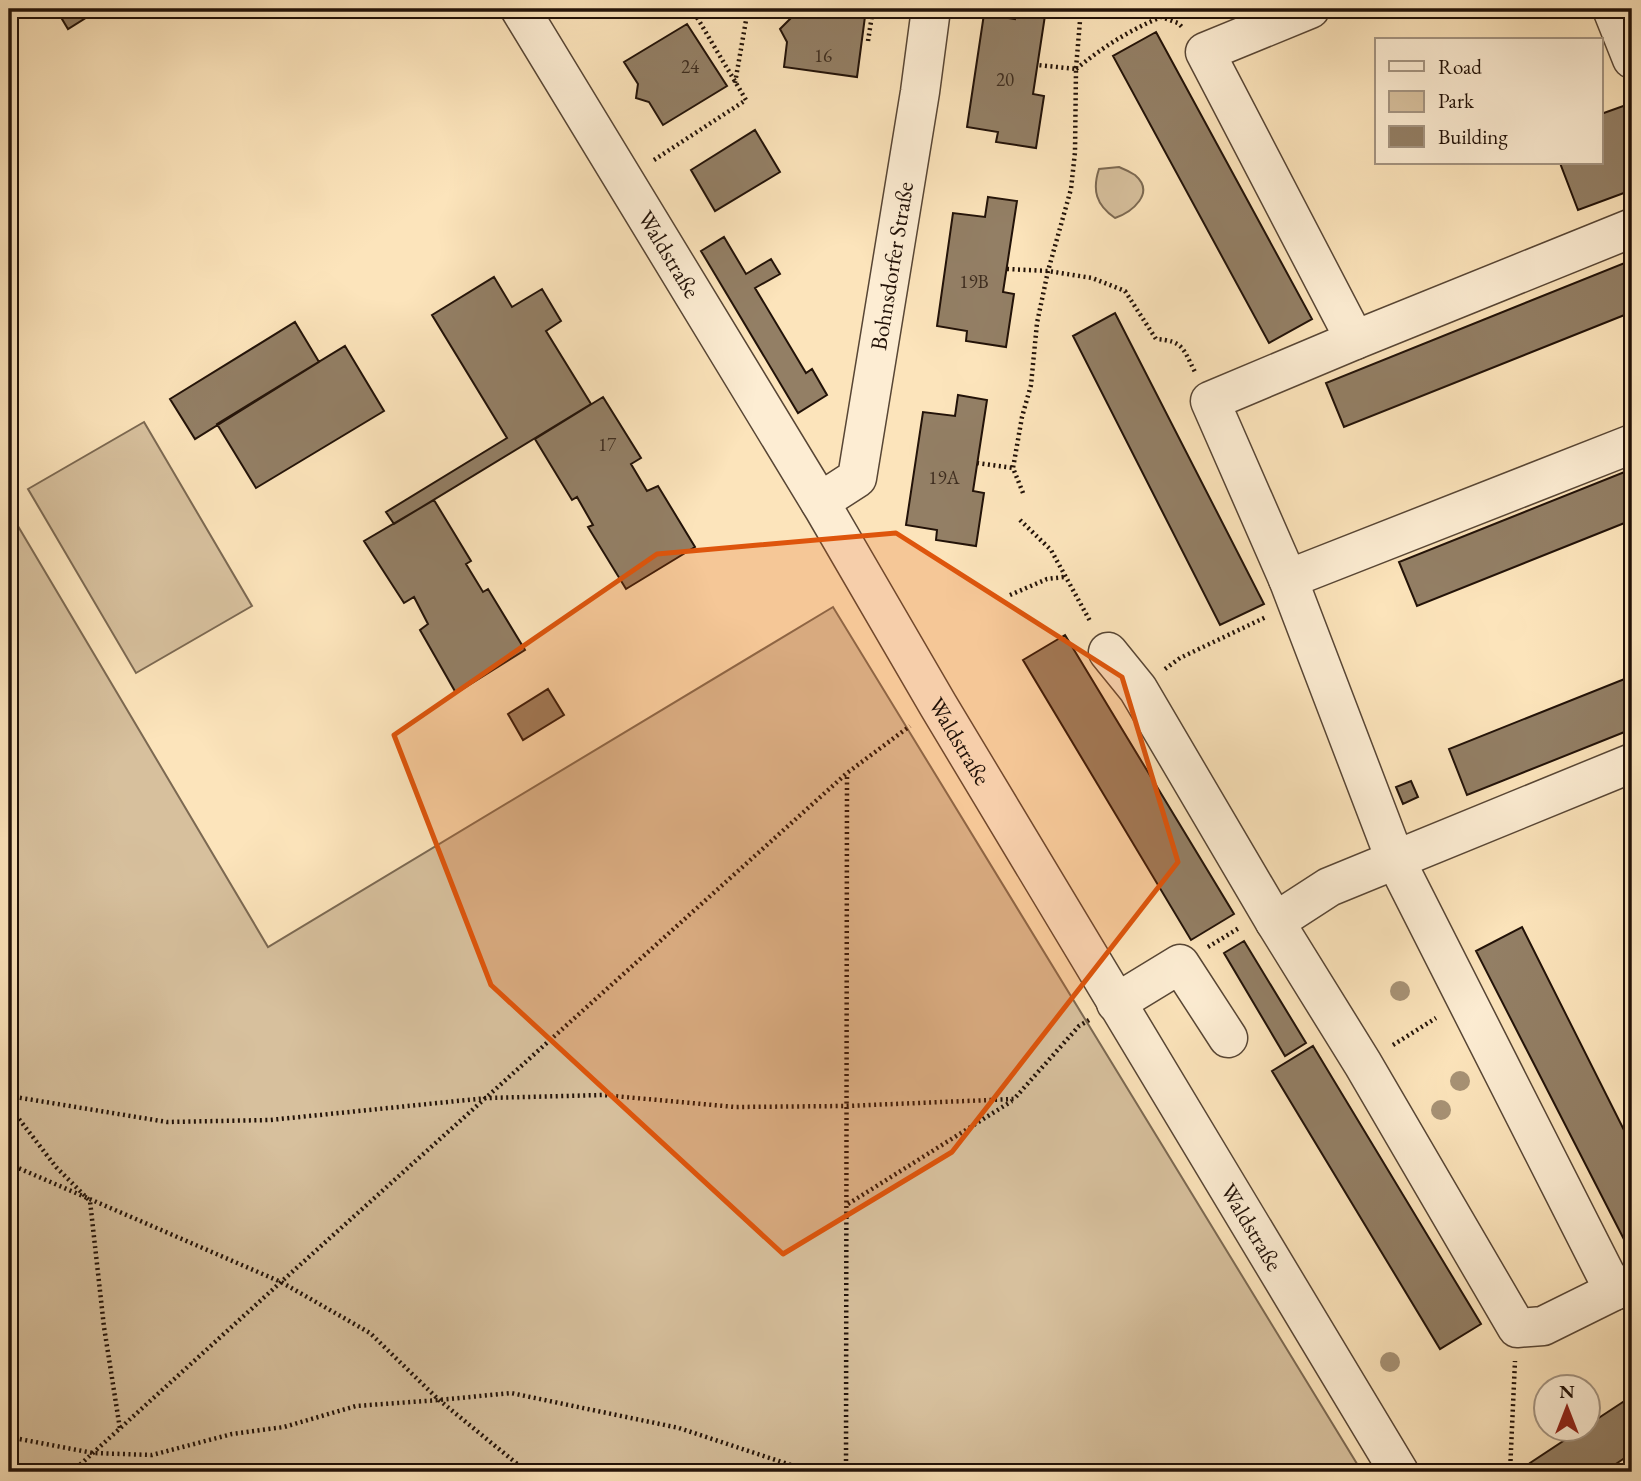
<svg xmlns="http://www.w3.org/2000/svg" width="1641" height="1481" font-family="'EB Garamond',serif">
<rect width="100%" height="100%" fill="#fce4bb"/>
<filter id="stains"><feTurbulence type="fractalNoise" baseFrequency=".00286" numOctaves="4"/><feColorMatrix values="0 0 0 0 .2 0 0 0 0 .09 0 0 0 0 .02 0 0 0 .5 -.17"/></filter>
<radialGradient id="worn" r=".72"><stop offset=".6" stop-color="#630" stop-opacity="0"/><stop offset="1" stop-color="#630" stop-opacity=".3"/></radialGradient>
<path fill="#d7c09d" stroke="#7c6952" stroke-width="2" d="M 1119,167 C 1124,169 1130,172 1135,175 C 1156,193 1132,212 1115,218 C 1096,205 1092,190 1099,169 Z
M 144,422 L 252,606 L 136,673 L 28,489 Z
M 9,511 L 268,947 L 833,607 L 1362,1472 L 9,1472 Z"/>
<path fill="#937f65" stroke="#221208" stroke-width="2" d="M 56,9 L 100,9 L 68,29 Z
M 792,9 L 866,9 L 857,77 L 784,67 L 787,42 L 780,29 L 791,18 Z
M 1017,9 L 1046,9 L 1033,94 L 1044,96 L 1036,148 L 996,142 L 998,132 L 967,127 L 984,14 L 1015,19 Z
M 687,24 L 727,86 L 663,125 L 649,102 L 636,98 L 638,84 L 624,62 Z
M 1156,32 L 1312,319 L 1269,343 L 1113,56 Z
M 1626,105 L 1632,121 L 1632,190 L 1578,210 L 1560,163 L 1601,163 L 1601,114 Z
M 755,130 L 780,172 L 715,211 L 691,170 Z
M 988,197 L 1017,201 L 1003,292 L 1014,294 L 1006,347 L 966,341 L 967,331 L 937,326 L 953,213 L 985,217 Z
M 724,237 L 746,274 L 771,259 L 780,274 L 755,288 L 806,373 L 812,369 L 827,395 L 798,413 L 701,251 Z
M 1627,262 L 1632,275 L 1632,312 L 1344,427 L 1326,383 Z
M 494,277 L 512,307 L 542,289 L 561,321 L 546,331 L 591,404 L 394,524 L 386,512 L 507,438 L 432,315 Z
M 1115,313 L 1264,604 L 1220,625 L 1073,336 Z
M 295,322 L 319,362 L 195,439 L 170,399 Z
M 345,346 L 384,411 L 256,488 L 217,424 Z
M 958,395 L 987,400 L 973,491 L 984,493 L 976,546 L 936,540 L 937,530 L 906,525 L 923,412 L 955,416 Z
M 603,397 L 641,458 L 631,464 L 647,491 L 658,486 L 695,547 L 626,589 L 588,527 L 593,525 L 577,497 L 572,500 L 535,439 Z
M 1632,469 L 1632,520 L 1417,606 L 1399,562 Z
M 434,500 L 471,561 L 466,564 L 483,592 L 488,589 L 525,650 L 456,693 L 420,630 L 428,624 L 414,597 L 404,603 L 364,541 Z
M 1065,635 L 1234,914 L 1191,940 L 1023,660 Z
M 1632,676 L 1632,729 L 1467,795 L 1449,749 Z
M 548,689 L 564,715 L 523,740 L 508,714 Z
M 1411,781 L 1418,797 L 1403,804 L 1396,787 Z
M 1522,927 L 1632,1146 L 1632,1255 L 1476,951 Z
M 1244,941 L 1306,1043 L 1285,1056 L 1224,953 Z
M 1313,1046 L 1481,1324 L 1440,1349 L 1272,1071 Z
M 1632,1396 L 1632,1453 L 1604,1472 L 1536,1472 L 1530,1463 L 1583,1428 L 1588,1428 L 1588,1425 Z"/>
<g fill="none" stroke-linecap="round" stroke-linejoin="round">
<defs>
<g id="minor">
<path id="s1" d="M 520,9 L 824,509 L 938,705 L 1399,1472"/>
<path d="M 1310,9 L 1205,52 L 1355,340"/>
<path d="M 1612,9 L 1632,59"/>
<path id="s2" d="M 820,502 L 857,478 L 920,92 L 931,9"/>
<path d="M 1288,579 L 1632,444"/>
<path d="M 1108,652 L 1138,689 L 1275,922 L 1363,1064 L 1517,1328 L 1543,1326 L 1632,1282"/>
<path d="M 1275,922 L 1329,887 L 1632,763"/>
<path d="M 1116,1003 L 1180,964 L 1228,1038"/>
<path d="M 1614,1291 L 1395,859 L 1288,579 L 1210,401 L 1355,340 L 1632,228"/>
</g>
</defs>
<use href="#minor" stroke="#584635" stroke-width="41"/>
<path stroke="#221208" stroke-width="4.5" stroke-dasharray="2 3.5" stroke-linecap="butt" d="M 868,41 L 873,9
M 1076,68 L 1081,9
M 1076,69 C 1103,47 1128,31 1161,17 L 1178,23 L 1183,28
M 735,83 L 748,9
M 654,160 L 746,100 L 692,9
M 1007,269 L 1048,271 L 1092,278 L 1125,291 L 1156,339 C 1184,341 1183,349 1195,372
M 977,463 L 1013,468
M 1023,493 L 1013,468 L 1022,417 L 1031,385 L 1037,323 L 1048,271 L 1071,189 L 1075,152 L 1076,69 L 1038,65
M 1020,520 L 1051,550 L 1090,621
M 1010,595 L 1047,579 L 1064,577
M 1165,669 L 1180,658 L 1266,617
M 1208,947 L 1239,928
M 1393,1045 L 1436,1018
M 9,1096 L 167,1122 L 270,1120 L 487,1098 L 603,1095 L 735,1107 L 846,1106 L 1014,1099 L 1079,1026 L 1089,1020
M 9,1106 L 56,1167 L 90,1201 L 104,1327 L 120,1429
M 9,1164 L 281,1282 L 370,1333 L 439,1400 L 527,1472
M 848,1204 L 1012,1101
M 9,1437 L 93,1453 L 152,1455 L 232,1434 L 284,1427 L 356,1406 L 439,1400 L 511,1393 L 679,1428 L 812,1472
M 72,1472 L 281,1282 L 847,773 L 910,726
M 846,1472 L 847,774
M 1510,1472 L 1515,1361"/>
<use href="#minor" stroke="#fdedd3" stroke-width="38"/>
</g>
<g fill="#a79275">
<circle cx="1400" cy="991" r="10"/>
<circle cx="1460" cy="1081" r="10"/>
<circle cx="1441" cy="1110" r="10"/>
<circle cx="1390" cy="1362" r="10"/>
</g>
<path fill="#de550c" fill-opacity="0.2" stroke="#de550c" stroke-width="5" stroke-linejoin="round" d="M 896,533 L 1122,677 L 1178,862 L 952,1152 L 783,1254 L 491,985 L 394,735 L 657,554 Z"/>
<g text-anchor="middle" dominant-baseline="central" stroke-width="7" stroke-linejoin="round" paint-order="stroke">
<g font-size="19" fill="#3e2d1f">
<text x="823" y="55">16</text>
<text x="690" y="66">24</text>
<text x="1005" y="79">20</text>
<text x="974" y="281">19B</text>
<text x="607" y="444">17</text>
<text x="944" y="477">19A</text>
</g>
<g font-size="23" fill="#221208" stroke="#fdedd3">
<text stroke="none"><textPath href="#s1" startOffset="287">Waldstraße</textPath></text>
<text stroke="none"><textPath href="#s2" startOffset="259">Bohnsdorfer Straße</textPath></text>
<text stroke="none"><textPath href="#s1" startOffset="854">Waldstraße</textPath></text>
<text stroke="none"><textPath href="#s1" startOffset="1421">Waldstraße</textPath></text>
</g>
</g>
<rect width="1641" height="1481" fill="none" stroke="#fce4bb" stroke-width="35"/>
<rect x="10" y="10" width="1620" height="1460" fill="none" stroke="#221208" stroke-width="3.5"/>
<rect x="18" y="18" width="1606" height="1446" fill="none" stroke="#221208" stroke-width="2"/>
<rect x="1375" y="38" width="228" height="126" fill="#fdedd3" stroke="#a59582" stroke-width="2"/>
<rect x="1389" y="61" width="35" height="10" fill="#fdedd3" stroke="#a59582" stroke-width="2"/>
<text x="1438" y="74" font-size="21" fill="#221208">Road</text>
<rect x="1389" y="91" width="35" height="21" fill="#d7c09d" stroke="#a59582" stroke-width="2"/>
<text x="1438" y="108" font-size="21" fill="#221208">Park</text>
<rect x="1389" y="126" width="35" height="21" fill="#937f65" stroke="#a59582" stroke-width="2"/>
<text x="1438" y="144" font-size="21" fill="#221208">Building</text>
<g transform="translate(1567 1408)"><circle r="33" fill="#fdedd3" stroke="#a59582" stroke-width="2"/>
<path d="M0-5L12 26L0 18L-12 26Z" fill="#8f2418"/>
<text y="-10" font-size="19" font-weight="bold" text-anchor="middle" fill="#221208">N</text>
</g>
<rect width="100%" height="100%" filter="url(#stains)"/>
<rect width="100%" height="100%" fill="url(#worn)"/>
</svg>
